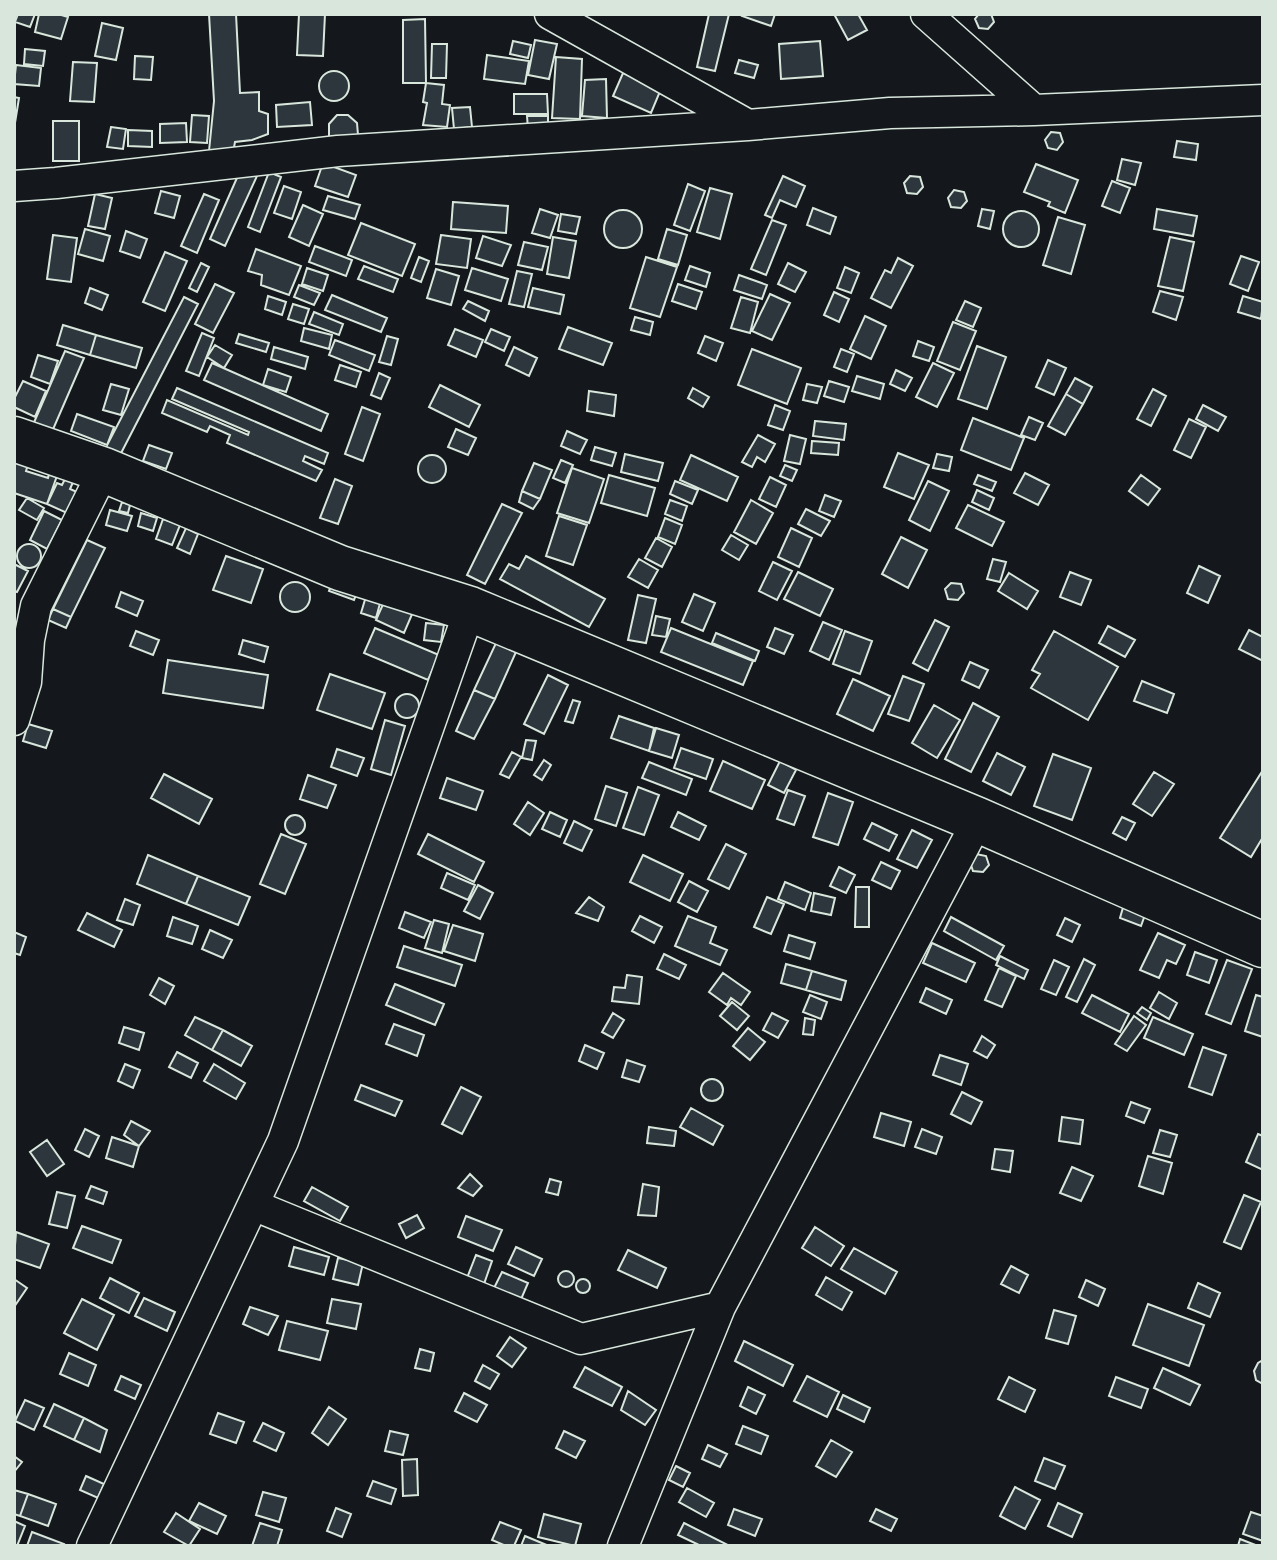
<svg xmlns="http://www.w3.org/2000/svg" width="1277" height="1560" font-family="'Space Grotesk',sans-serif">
<rect width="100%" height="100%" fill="#14181c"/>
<path fill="#2c363c" stroke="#d8e6dc" stroke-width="2" d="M 18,14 L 35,14 L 30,27 L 15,22 Z
M 39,14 L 58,14 L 68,17 L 61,39 L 35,32 Z
M 209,14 L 236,14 L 240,93 L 259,92 L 259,111 L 268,114 L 268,134 L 252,140 L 235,142 L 233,153 L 209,151 L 214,101 Z
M 299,14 L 325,14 L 323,56 L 297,55 Z
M 709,14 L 729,14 L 715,71 L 697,67 Z
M 743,14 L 775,14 L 771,26 L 742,16 Z
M 834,14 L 858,14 L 867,30 L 848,40 Z
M 979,14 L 991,14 L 994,22 L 988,29 L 979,28 L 975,19 Z
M 425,19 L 426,83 L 403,83 L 403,20 Z
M 102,23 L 123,28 L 116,60 L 95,56 Z
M 535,40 L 557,44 L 549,79 L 528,75 Z
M 513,41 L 531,45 L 528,58 L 510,54 Z
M 820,41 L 823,76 L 781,79 L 779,44 Z
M 432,44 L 447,44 L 446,78 L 431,78 Z
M 25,49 L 45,51 L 43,66 L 24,64 Z
M 487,55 L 529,61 L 525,84 L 484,79 Z
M 135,56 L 153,57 L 151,80 L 134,79 Z
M 556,57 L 582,59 L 580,119 L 552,118 Z
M 739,60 L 758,65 L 754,78 L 735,73 Z
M 73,62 L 97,63 L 94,102 L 70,101 Z
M 16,65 L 41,68 L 39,86 L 14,84 Z
M319 86a15 15 0 1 1 30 0a15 15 0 1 1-30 0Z
M 623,73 L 661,89 L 651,113 L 613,96 Z
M 606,79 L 607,118 L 582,116 L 585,80 Z
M 426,83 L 444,85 L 442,104 L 450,105 L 447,127 L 423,125 L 427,103 L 423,102 Z
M 514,94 L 547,94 L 548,114 L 514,114 Z
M 14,97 L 19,98 L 14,129 Z
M 310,102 L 312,125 L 277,127 L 276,105 Z
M 470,107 L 472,127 L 454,129 L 452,108 Z
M 192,115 L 209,116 L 207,143 L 190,142 Z
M 337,115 L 348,115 L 357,123 L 358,135 L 337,144 L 329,136 L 329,124 Z
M 527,116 L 548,116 L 548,128 L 528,129 Z
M 53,121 L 79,121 L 79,161 L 53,161 Z
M 186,123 L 187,142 L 160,143 L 160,124 Z
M 111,127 L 126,129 L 123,149 L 107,147 Z
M 128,130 L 152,131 L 152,147 L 128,146 Z
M 1051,132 L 1060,133 L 1063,142 L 1057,150 L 1048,148 L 1045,140 Z
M 1177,141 L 1198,144 L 1196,160 L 1174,157 Z
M 1122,159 L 1141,163 L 1135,185 L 1117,180 Z
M 323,163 L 356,175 L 348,197 L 315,186 Z
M 1036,164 L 1078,180 L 1065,213 L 1048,206 L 1050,202 L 1024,192 Z
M 240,171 L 257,176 L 225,246 L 210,239 Z
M 269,172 L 281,177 L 260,232 L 248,227 Z
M 783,176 L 805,186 L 796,207 L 780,200 L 772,218 L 765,215 Z
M 910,176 L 920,177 L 923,187 L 917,194 L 907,193 L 904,183 Z
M 1112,181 L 1130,188 L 1120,213 L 1102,206 Z
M 688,184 L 705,191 L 690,231 L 674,225 Z
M 284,186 L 301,192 L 292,219 L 274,213 Z
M 710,188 L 732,194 L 720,239 L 697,232 Z
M 954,190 L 964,192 L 967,201 L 961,208 L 951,207 L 948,198 Z
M 161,191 L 180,196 L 174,218 L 155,213 Z
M 95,194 L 112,198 L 105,229 L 88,226 Z
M 204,194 L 219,200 L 197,253 L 181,246 Z
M 328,196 L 360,205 L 355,219 L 323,210 Z
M 453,202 L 508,206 L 506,233 L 451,229 Z
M 303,205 L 323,214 L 309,246 L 289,237 Z
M 813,208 L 836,217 L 830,234 L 807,225 Z
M 540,209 L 558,215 L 550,238 L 532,233 Z
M 982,209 L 994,211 L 990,229 L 978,226 Z
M 1157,209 L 1197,216 L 1193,236 L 1154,229 Z
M604 229a19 19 0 1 1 38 0a19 19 0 1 1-38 0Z
M1003 229a18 18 0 1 1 36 0a18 18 0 1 1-36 0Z
M 561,214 L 580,217 L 576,234 L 558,231 Z
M 1058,217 L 1085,225 L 1071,274 L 1043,265 Z
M 772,220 L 786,225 L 766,275 L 751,269 Z
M 361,223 L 415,244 L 402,276 L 348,255 Z
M 85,229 L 110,236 L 103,261 L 78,254 Z
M 667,229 L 687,235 L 678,265 L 658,259 Z
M 126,231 L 147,239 L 140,258 L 120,251 Z
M 53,235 L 77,238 L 71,282 L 47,279 Z
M 441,235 L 471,239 L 467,268 L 436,264 Z
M 483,236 L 511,245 L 502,266 L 476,258 Z
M 553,237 L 576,241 L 569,278 L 547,274 Z
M 1170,237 L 1194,242 L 1183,291 L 1158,286 Z
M 524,242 L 548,247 L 542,270 L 518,265 Z
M 315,246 L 352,260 L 346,276 L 309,262 Z
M 256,249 L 301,266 L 289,295 L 261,285 L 262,275 L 248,271 Z
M 165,252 L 187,261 L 165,311 L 143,302 Z
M 1241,256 L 1259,262 L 1248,291 L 1230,284 Z
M 419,257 L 429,261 L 421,282 L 411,278 Z
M 646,257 L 677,267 L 660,317 L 630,308 Z
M 898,258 L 913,266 L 891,308 L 871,298 L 885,270 L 891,273 Z
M 201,263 L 209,267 L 197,292 L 189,288 Z
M 788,263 L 806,272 L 795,292 L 778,284 Z
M 364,266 L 398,279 L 393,292 L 358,279 Z
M 690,266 L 710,273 L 706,287 L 685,280 Z
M 845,267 L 859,273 L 851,293 L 837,288 Z
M 307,268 L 328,275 L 323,291 L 302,284 Z
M 472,268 L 508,279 L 501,301 L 465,290 Z
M 436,269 L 459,276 L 451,305 L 427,298 Z
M 517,271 L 532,274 L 524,307 L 509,304 Z
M 739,275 L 767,285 L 762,299 L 734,290 Z
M 215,284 L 234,293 L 213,333 L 195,324 Z
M 678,284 L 702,292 L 696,309 L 672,301 Z
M 299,285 L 320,293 L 314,305 L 294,297 Z
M 90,288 L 108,295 L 102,310 L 85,303 Z
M 533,288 L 564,295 L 560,314 L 528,307 Z
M 1160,291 L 1183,297 L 1176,320 L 1153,312 Z
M 834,292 L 849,299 L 839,322 L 824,315 Z
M 770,294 L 790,303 L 772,340 L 752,331 Z
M 332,295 L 387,318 L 381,332 L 325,310 Z
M 268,296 L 286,302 L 282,315 L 265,309 Z
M 1243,296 L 1263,302 L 1261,319 L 1238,312 Z
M 184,297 L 198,304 L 118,459 L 104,451 Z
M 741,297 L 758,302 L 750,333 L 731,328 Z
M 468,301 L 489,311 L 485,321 L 463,309 Z
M 965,301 L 981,308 L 973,327 L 956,320 Z
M 293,304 L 309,309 L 304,324 L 288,319 Z
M 314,312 L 343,324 L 339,335 L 309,324 Z
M 865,316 L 886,326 L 871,359 L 850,349 Z
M 635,317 L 653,322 L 650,335 L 631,330 Z
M 953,322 L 976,331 L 960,370 L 937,361 Z
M 63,325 L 96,335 L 90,355 L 57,345 Z
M 568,327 L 612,343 L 603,365 L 559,349 Z
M 304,328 L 332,335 L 329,349 L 301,341 Z
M 455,329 L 483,340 L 476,357 L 448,345 Z
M 491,329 L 510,337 L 504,351 L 485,342 Z
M 202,333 L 214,338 L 199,376 L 186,371 Z
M 239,334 L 269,343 L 266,352 L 236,343 Z
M 96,335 L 142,348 L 136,368 L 90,355 Z
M 387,336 L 398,339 L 391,365 L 379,362 Z
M 705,336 L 723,343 L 716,361 L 698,353 Z
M 335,340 L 375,355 L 369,371 L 329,355 Z
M 918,341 L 934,347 L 929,361 L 913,356 Z
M 215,345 L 232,355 L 224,368 L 207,357 Z
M 977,346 L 1006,357 L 987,409 L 958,399 Z
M 274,347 L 308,357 L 305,369 L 271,359 Z
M 514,347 L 537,358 L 529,376 L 506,365 Z
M 752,349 L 801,368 L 787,404 L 738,385 Z
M 841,349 L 854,354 L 847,372 L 834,367 Z
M 65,351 L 84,358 L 51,434 L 32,427 Z
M 38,355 L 58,361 L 50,384 L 31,377 Z
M 1048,360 L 1066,368 L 1054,395 L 1036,387 Z
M 212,363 L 328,414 L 321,431 L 204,380 Z
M 933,363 L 954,373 L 937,407 L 916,397 Z
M 340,365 L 361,372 L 356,387 L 335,380 Z
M 268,369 L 291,377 L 286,392 L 263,385 Z
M 896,370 L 912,378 L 905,391 L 890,384 Z
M 379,373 L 390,378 L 381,399 L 371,395 Z
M 857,376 L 884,384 L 880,399 L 852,391 Z
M 1075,378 L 1092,387 L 1083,404 L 1066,394 Z
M 23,381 L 46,391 L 35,417 L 14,407 L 14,399 Z
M 829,381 L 849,387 L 844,402 L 824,396 Z
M 111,384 L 129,389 L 121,415 L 103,410 Z
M 807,384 L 822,387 L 817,403 L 803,400 Z
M 440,385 L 480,405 L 469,427 L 429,407 Z
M 177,388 L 328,453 L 324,464 L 305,456 L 303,461 L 322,470 L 316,481 L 227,443 L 230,435 L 210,426 L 207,432 L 162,413 L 167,400 L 248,435 L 249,432 L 172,399 Z
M 693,388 L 709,397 L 703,407 L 688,398 Z
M 1153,389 L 1166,396 L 1151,426 L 1137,419 Z
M 589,391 L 616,395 L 614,416 L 587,411 Z
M 1066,394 L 1083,404 L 1065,435 L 1048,426 Z
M 775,405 L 790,411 L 783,430 L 768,425 Z
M 1203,405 L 1226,417 L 1218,431 L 1196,419 Z
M 362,407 L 380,414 L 363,461 L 345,454 Z
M 77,414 L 114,427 L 107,445 L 71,431 Z
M 1029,417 L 1043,423 L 1035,440 L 1021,435 Z
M 973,418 L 1024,438 L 1011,470 L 961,450 Z
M 1189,419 L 1206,427 L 1191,458 L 1174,450 Z
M 815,421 L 846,424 L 844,440 L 813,436 Z
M 456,429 L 476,438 L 468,455 L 448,447 Z
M 567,431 L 587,440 L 580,454 L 561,446 Z
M 758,435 L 775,444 L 765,462 L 757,457 L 752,467 L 742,462 Z
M 790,435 L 806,439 L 800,464 L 784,461 Z
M 812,441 L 839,443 L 838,455 L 811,453 Z
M 149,445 L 172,453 L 166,469 L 143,461 Z
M 595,447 L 616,453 L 612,466 L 591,460 Z
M 898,453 L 929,465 L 914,499 L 884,487 Z
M 625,454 L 663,463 L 658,481 L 621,472 Z
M 937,454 L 952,457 L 949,471 L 933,468 Z
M 691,455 L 738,477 L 727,501 L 680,480 Z
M418 469a14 14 0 1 1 28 0a14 14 0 1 1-28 0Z
M 14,456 L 29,461 L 26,471 L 48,478 L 50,471 L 58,473 L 47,504 L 14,493 Z
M 561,460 L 573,465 L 565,483 L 553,478 Z
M 534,463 L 552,470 L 540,499 L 522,491 Z
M 785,465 L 797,470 L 792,481 L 780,476 Z
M 572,468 L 604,479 L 589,523 L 557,513 Z
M 1025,473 L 1049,485 L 1038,505 L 1014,493 Z
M 609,475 L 655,488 L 647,516 L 601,503 Z
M 978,475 L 996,482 L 992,491 L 974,484 Z
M 1141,475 L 1160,489 L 1148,505 L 1129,491 Z
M 66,477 L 74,480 L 70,489 L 86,496 L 76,517 L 47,504 L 57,483 L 62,485 Z
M 770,477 L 786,485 L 776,507 L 759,499 Z
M 335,479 L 352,486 L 338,524 L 320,518 Z
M 675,481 L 698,490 L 692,504 L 670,494 Z
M 928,481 L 949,491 L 930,531 L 909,520 Z
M 977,490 L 994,498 L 989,510 L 972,502 Z
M 522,491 L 540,499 L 533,509 L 519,502 Z
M 825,495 L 841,501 L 834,517 L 819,511 Z
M 27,498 L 44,508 L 37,520 L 19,510 Z
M 670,500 L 687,506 L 682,521 L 665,514 Z
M 751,500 L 773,513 L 756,544 L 734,532 Z
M 122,502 L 130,505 L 128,513 L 119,511 Z
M 502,504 L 522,513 L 485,584 L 467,575 Z
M 968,505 L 1004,522 L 992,546 L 956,528 Z
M 806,509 L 830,521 L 821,536 L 798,524 Z
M 110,510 L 132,516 L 127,531 L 106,525 Z
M 44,511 L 62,520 L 47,549 L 30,540 Z
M 141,513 L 157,518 L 153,531 L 138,526 Z
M 559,516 L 587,525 L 573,565 L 546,556 Z
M 665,518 L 682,525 L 675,544 L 658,537 Z
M 163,519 L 180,525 L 172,545 L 156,539 Z
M 186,528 L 198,534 L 190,554 L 177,548 Z
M 791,528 L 812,538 L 799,567 L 778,557 Z
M 731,535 L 748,545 L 739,560 L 722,550 Z
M 901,537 L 927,550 L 908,588 L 882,574 Z
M 656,538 L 672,547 L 662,567 L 645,558 Z
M 87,540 L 105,548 L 71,617 L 53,609 Z
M17 556a12 12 0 1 1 24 0a12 12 0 1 1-24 0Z
M 226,556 L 263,569 L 251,603 L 213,590 Z
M 526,556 L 605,599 L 589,627 L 500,579 L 509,564 L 519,569 Z
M 639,559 L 658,570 L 648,588 L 628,577 Z
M 993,559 L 1006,562 L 1000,582 L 987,579 Z
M 773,562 L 792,571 L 777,600 L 759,591 Z
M 14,564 L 28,571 L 17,592 L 14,591 Z
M 1199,566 L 1220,576 L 1208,603 L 1187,593 Z
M 798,572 L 833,589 L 820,616 L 784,599 Z
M 1070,572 L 1091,580 L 1081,605 L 1060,597 Z
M 1009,573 L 1038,591 L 1027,609 L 998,591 Z
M 335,575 L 360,584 L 354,600 L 329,591 Z
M280 597a15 15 0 1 1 30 0a15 15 0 1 1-30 0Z
M 951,583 L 961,584 L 964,593 L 958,600 L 948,599 L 945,589 Z
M 121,592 L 143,601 L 137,616 L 116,607 Z
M 367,593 L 382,596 L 376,618 L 361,613 Z
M 388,593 L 416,605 L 404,633 L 376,620 Z
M 694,594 L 715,603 L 703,631 L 682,622 Z
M 638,595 L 656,599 L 646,643 L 628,640 Z
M 53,609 L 71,617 L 66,628 L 48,620 Z
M 656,616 L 670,619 L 666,637 L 652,635 Z
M 935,620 L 949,627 L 928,671 L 913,663 Z
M 823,622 L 842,630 L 829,660 L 810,651 Z
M 426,623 L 444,625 L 441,642 L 424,640 Z
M 1108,626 L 1135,640 L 1125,657 L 1099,643 Z
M 375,628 L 439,655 L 428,680 L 364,653 Z
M 671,628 L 753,661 L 743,685 L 661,652 Z
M 775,628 L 793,635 L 784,654 L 767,647 Z
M 1249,630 L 1263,637 L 1263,661 L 1239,649 Z
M 136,631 L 159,640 L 153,655 L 130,646 Z
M 845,631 L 872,641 L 860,674 L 833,664 Z
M 1054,631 L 1118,667 L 1088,720 L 1031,688 L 1040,674 L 1032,670 Z
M 716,633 L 759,651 L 755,661 L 712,643 Z
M 243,640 L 268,647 L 264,662 L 239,654 Z
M 496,643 L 516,652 L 495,699 L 474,690 Z
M 168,660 L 268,675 L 263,708 L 163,693 Z
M 970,662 L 988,670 L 979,688 L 962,680 Z
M 330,674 L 385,693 L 372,729 L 317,710 Z
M 548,675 L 568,685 L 544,734 L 524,724 Z
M 903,676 L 924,684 L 909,721 L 888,714 Z
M 853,679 L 890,696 L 873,731 L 837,714 Z
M 1142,681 L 1174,694 L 1167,713 L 1134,701 Z
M 474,690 L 495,699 L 474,739 L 456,731 Z
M395 706a12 12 0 1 1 24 0a12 12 0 1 1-24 0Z
M 573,700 L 580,702 L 573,723 L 565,721 Z
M 973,703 L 999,717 L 971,772 L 945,759 Z
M 934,705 L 960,720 L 937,758 L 912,743 Z
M 619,716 L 654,728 L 649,751 L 611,738 Z
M 385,720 L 405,726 L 391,775 L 371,769 Z
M 28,724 L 52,731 L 46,748 L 23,741 Z
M 656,728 L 679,735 L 672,758 L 649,751 Z
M 526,740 L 536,741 L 532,760 L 522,758 Z
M 681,748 L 713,759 L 706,779 L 674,768 Z
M 337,749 L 364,758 L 357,776 L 331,767 Z
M 512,752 L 521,757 L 509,778 L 500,774 Z
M 997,753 L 1025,767 L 1011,795 L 983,781 Z
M 1053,754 L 1091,768 L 1072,820 L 1034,806 Z
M 544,760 L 551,765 L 542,780 L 534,775 Z
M 723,761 L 765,780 L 752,809 L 710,791 Z
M 780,761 L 796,770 L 784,793 L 768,785 Z
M 649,762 L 692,779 L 686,795 L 642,778 Z
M 1263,770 L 1263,837 L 1251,857 L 1220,838 Z
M 1154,772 L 1174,784 L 1152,816 L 1133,804 Z
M 164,774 L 212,799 L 199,824 L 151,798 Z
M 308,775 L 336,785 L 327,808 L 300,799 Z
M 447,778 L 483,791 L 476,810 L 440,798 Z
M 606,786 L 627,793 L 616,826 L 595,819 Z
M 638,787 L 659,795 L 644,835 L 623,828 Z
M 788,790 L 805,796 L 794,825 L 777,819 Z
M 828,793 L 853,802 L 838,845 L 813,837 Z
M 528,802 L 544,813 L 530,835 L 514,824 Z
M 550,812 L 567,820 L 560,837 L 542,829 Z
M 678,812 L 706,826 L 699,840 L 671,827 Z
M285 825a10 10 0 1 1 20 0a10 10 0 1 1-20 0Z
M 1122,817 L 1135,823 L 1126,840 L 1113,833 Z
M 574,821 L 592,830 L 582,851 L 564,843 Z
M 872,823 L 897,835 L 889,851 L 864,839 Z
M 912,830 L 932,840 L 917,868 L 897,859 Z
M 281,834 L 306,844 L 285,894 L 260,884 Z
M 428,834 L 484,862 L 474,882 L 418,854 Z
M 726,844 L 746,854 L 729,889 L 708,879 Z
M 976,854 L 986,856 L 989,865 L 983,872 L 973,871 L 970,862 Z
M 148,855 L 198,876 L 186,904 L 137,884 Z
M 643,855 L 683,874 L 670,901 L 630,882 Z
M 881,862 L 900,871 L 891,889 L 872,880 Z
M 839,867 L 855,875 L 846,893 L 830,886 Z
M 447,873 L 475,885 L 468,900 L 441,888 Z
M 198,876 L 250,897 L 238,925 L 186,904 Z
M 689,881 L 708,891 L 697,912 L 678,902 Z
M 785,882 L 811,893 L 805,910 L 778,899 Z
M 478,885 L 493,893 L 480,919 L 464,911 Z
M 856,887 L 869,887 L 869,927 L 855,927 Z
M 814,893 L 835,898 L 831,915 L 811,911 Z
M 589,897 L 604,907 L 598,921 L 576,913 Z
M 767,897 L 784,904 L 771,934 L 754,927 Z
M 125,899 L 140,905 L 133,925 L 117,920 Z
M 1124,904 L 1146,912 L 1141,926 L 1120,918 Z
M 405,912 L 431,922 L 424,938 L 399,928 Z
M 87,913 L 122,930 L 114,947 L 78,930 Z
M 640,916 L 662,927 L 654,943 L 632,931 Z
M 688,916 L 716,927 L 710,943 L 727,950 L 720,965 L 675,946 Z
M 173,917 L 198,926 L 192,944 L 167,936 Z
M 951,917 L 1004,946 L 996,960 L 944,931 Z
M 1065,918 L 1080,925 L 1072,942 L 1057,935 Z
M 434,920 L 449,924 L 442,953 L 425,948 Z
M 453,925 L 483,934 L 475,961 L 444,951 Z
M 210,930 L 232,940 L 223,958 L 202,949 Z
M 14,932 L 26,937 L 20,955 L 14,953 Z
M 1158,933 L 1185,945 L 1176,964 L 1167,960 L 1159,978 L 1140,970 Z
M 789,935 L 815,943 L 810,959 L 784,951 Z
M 932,943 L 975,963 L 966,982 L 923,963 Z
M 404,946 L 462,965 L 455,986 L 397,967 Z
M 1195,952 L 1217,960 L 1209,983 L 1187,975 Z
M 664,954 L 686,965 L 679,979 L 657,969 Z
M 1000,956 L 1028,970 L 1024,979 L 996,965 Z
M 1084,959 L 1095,965 L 1077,1002 L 1066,997 Z
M 1054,960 L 1069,967 L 1056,995 L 1041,989 Z
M 1227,960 L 1252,969 L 1231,1024 L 1206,1014 Z
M 786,964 L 812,971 L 806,990 L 781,983 Z
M 999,968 L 1016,976 L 1002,1007 L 985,1000 Z
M 812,971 L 846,981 L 841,1000 L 806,990 Z
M 723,973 L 750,992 L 741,1005 L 731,998 L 727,1005 L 709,992 Z
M 627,975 L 642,977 L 639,1004 L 612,1001 L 614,987 L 625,988 Z
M 159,978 L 174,986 L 165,1004 L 150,995 Z
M 395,984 L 444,1004 L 435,1025 L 386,1005 Z
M 926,988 L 952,1000 L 946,1014 L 920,1002 Z
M 1159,992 L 1177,1003 L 1169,1019 L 1150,1008 Z
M 810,995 L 827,1002 L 821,1019 L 803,1012 Z
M 1092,995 L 1129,1014 L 1120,1032 L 1082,1013 Z
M 1256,995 L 1263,997 L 1263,1037 L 1245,1031 Z
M 732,1002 L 749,1016 L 737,1030 L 720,1016 Z
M 1142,1007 L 1151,1013 L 1147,1020 L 1137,1013 Z
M 613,1013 L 624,1020 L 613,1038 L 602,1032 Z
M 772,1013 L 788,1021 L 778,1038 L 763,1030 Z
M 1134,1016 L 1146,1025 L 1127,1051 L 1115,1044 Z
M 195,1017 L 223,1030 L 212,1050 L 185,1035 Z
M 1153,1017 L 1193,1034 L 1184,1055 L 1144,1038 Z
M 805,1018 L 815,1020 L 813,1035 L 803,1034 Z
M 394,1024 L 424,1035 L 417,1056 L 386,1044 Z
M 124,1027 L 144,1033 L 139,1050 L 119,1043 Z
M 748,1028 L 765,1042 L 750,1060 L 733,1046 Z
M 223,1030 L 252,1046 L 241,1066 L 212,1050 Z
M 982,1036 L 995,1045 L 987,1058 L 974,1051 Z
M 585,1045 L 604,1053 L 597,1069 L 579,1061 Z
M 1203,1047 L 1226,1055 L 1212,1095 L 1189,1087 Z
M 177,1052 L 198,1063 L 191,1078 L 169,1067 Z
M 940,1055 L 968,1064 L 961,1085 L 933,1075 Z
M 627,1060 L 645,1066 L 639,1082 L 622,1077 Z
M 125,1064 L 140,1070 L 133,1088 L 118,1081 Z
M 214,1064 L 245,1083 L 236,1099 L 204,1081 Z
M701 1090a11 11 0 1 1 22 0a11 11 0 1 1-22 0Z
M 361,1085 L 402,1101 L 395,1116 L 355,1100 Z
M 461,1087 L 481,1097 L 462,1134 L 442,1124 Z
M 962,1092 L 982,1102 L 971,1124 L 951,1114 Z
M 1131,1102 L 1150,1109 L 1144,1123 L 1126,1116 Z
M 691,1108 L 723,1126 L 713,1145 L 680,1127 Z
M 881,1113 L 911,1122 L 904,1146 L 874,1137 Z
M 1062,1117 L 1083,1120 L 1080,1144 L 1059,1141 Z
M 131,1121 L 150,1131 L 139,1146 L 124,1135 Z
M 649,1127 L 676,1131 L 674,1146 L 647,1143 Z
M 85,1129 L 99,1136 L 89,1157 L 75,1150 Z
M 922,1129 L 942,1137 L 936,1154 L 915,1147 Z
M 1160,1130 L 1177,1135 L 1170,1157 L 1153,1153 Z
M 1258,1134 L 1263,1136 L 1263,1170 L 1246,1162 Z
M 112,1137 L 139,1146 L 133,1167 L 106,1158 Z
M 47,1140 L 64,1164 L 47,1176 L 30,1152 Z
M 995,1149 L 1013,1151 L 1010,1172 L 992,1169 Z
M 1148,1156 L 1172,1163 L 1163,1194 L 1139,1186 Z
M 1072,1167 L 1093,1176 L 1081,1201 L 1060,1193 Z
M 470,1174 L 482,1186 L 473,1196 L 458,1188 Z
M 550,1179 L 561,1182 L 558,1195 L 546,1192 Z
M 643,1184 L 659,1187 L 656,1216 L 638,1215 Z
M 91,1186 L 107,1192 L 103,1204 L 86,1198 Z
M 312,1187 L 348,1207 L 340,1221 L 304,1201 Z
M 57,1192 L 75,1196 L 67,1228 L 49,1224 Z
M 1244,1195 L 1261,1202 L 1241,1249 L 1224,1242 Z
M 417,1215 L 424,1228 L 406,1238 L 399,1224 Z
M 466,1216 L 502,1230 L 493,1251 L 458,1237 Z
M 82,1226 L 121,1240 L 112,1263 L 73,1248 Z
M 815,1227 L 844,1246 L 831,1266 L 802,1248 Z
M 16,1232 L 49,1244 L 40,1268 L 14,1259 Z
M 294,1247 L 329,1257 L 324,1275 L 289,1266 Z
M 516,1247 L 542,1259 L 534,1276 L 508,1264 Z
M 854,1248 L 897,1272 L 885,1294 L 841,1269 Z
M 628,1250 L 666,1268 L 657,1288 L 618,1270 Z
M 476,1255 L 492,1261 L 484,1284 L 467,1278 Z
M 338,1258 L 363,1263 L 358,1285 L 333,1279 Z
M 1011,1266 L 1028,1275 L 1019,1293 L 1001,1284 Z
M558 1279a8 8 0 1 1 16 0a8 8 0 1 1-16 0Z
M 502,1272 L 528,1283 L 519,1304 L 492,1292 Z
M 826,1277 L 852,1292 L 842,1310 L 816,1295 Z
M 110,1278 L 139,1293 L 129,1313 L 100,1298 Z
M 14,1279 L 27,1288 L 14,1307 Z
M576 1286a7 7 0 1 1 14 0a7 7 0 1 1-14 0Z
M 1086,1280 L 1105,1289 L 1098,1306 L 1079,1297 Z
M 1198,1283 L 1220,1293 L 1210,1317 L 1188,1308 Z
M 144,1298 L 175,1312 L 167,1331 L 135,1316 Z
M 82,1299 L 114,1315 L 97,1350 L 64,1333 Z
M 332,1299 L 361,1304 L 356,1329 L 327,1323 Z
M 1148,1304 L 1204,1325 L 1189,1366 L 1133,1345 Z
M 250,1307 L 278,1316 L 268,1335 L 243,1324 Z
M 1054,1310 L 1076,1316 L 1068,1344 L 1046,1338 Z
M 287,1321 L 328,1331 L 320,1360 L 279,1350 Z
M 510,1337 L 526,1348 L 512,1367 L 497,1356 Z
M 744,1341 L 793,1365 L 783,1386 L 735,1361 Z
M 420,1349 L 434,1353 L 430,1371 L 415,1368 Z
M 69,1353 L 96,1365 L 88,1386 L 60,1374 Z
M 1263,1360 L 1263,1384 L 1256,1380 L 1254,1371 L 1258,1363 Z
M 483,1365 L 499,1374 L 490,1389 L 475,1381 Z
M 585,1367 L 622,1387 L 612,1406 L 574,1387 Z
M 1163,1368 L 1200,1385 L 1190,1405 L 1154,1388 Z
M 121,1376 L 141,1385 L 135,1399 L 115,1390 Z
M 807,1376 L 839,1392 L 827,1417 L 794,1401 Z
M 1009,1377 L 1035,1390 L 1025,1412 L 998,1399 Z
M 1116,1377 L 1148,1389 L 1141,1408 L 1109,1396 Z
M 748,1387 L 765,1395 L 756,1414 L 740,1406 Z
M 628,1391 L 656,1410 L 645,1425 L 621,1410 Z
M 464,1393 L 487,1405 L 477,1422 L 455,1411 Z
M 843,1395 L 870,1408 L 864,1422 L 837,1409 Z
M 25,1400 L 44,1408 L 34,1430 L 15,1421 Z
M 54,1404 L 84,1418 L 74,1440 L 44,1426 Z
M 329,1407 L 346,1419 L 328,1445 L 312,1433 Z
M 218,1413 L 244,1422 L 236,1443 L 210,1434 Z
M 84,1418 L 107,1430 L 100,1452 L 74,1440 Z
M 263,1423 L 284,1433 L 276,1451 L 254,1441 Z
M 743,1426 L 768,1436 L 761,1454 L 736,1444 Z
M 390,1431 L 408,1435 L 403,1455 L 385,1451 Z
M 564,1431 L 585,1441 L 576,1458 L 556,1448 Z
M 831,1440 L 852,1452 L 836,1477 L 816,1466 Z
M 708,1445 L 727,1454 L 720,1467 L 702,1459 Z
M 14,1456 L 22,1462 L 14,1472 Z
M 1044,1458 L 1065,1466 L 1055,1489 L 1035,1481 Z
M 417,1459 L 418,1495 L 403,1496 L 402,1460 Z
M 676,1466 L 690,1473 L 683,1487 L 669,1480 Z
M 86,1476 L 104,1484 L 98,1498 L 80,1490 Z
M 373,1481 L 396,1489 L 391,1504 L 367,1496 Z
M 1015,1487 L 1040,1500 L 1025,1529 L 1000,1516 Z
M 687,1488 L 714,1503 L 706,1517 L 679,1502 Z
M 14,1490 L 28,1494 L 20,1516 L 14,1514 Z
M 263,1492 L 286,1498 L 279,1522 L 256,1515 Z
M 28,1494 L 56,1504 L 48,1526 L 20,1516 Z
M 199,1503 L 226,1516 L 217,1534 L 189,1521 Z
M 1058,1503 L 1082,1514 L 1072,1537 L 1048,1526 Z
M 336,1508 L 351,1514 L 342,1537 L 327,1531 Z
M 734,1509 L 762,1519 L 755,1536 L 728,1525 Z
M 876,1509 L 897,1519 L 891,1531 L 870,1521 Z
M 1251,1512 L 1263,1516 L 1263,1541 L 1243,1534 Z
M 176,1513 L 200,1529 L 189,1546 L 164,1532 Z
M 544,1514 L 581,1524 L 575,1546 L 538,1537 Z
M 14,1521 L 25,1526 L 17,1546 L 14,1545 Z
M 500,1522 L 521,1530 L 514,1546 L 506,1546 L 492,1540 Z
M 260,1523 L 282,1530 L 277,1546 L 252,1546 Z
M 684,1523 L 728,1545 L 728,1546 L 701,1546 L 678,1535 Z
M 32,1532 L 64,1544 L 63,1546 L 27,1546 Z
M 525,1536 L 549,1546 L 521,1546 Z
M 1240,1539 L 1258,1546 L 1238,1546 Z"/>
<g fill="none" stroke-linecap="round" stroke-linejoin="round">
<defs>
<path id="street" d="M 550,14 L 748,125
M 926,14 L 1034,110
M 14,186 L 56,183 L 338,151 L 748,125 L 890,113 L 1034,110 L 1263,100
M 14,720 L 26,682 L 29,640 L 36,606 L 104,470
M 253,1205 L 581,1339 L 720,1307
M 92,1546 L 283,1141 L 470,609
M 623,1546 L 720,1307 L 978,820"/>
<path id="highway" d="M 14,439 L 104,470 L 340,568 L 470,609 L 978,820 L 1263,945"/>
</defs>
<use href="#street" stroke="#d8e6dc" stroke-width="33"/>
<use href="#highway" stroke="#d8e6dc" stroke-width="47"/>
<use href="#street" stroke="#14181c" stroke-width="30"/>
<use href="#highway" stroke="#14181c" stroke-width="44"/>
</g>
<rect width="1277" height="1560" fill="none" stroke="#d8e6dc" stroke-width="32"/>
</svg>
